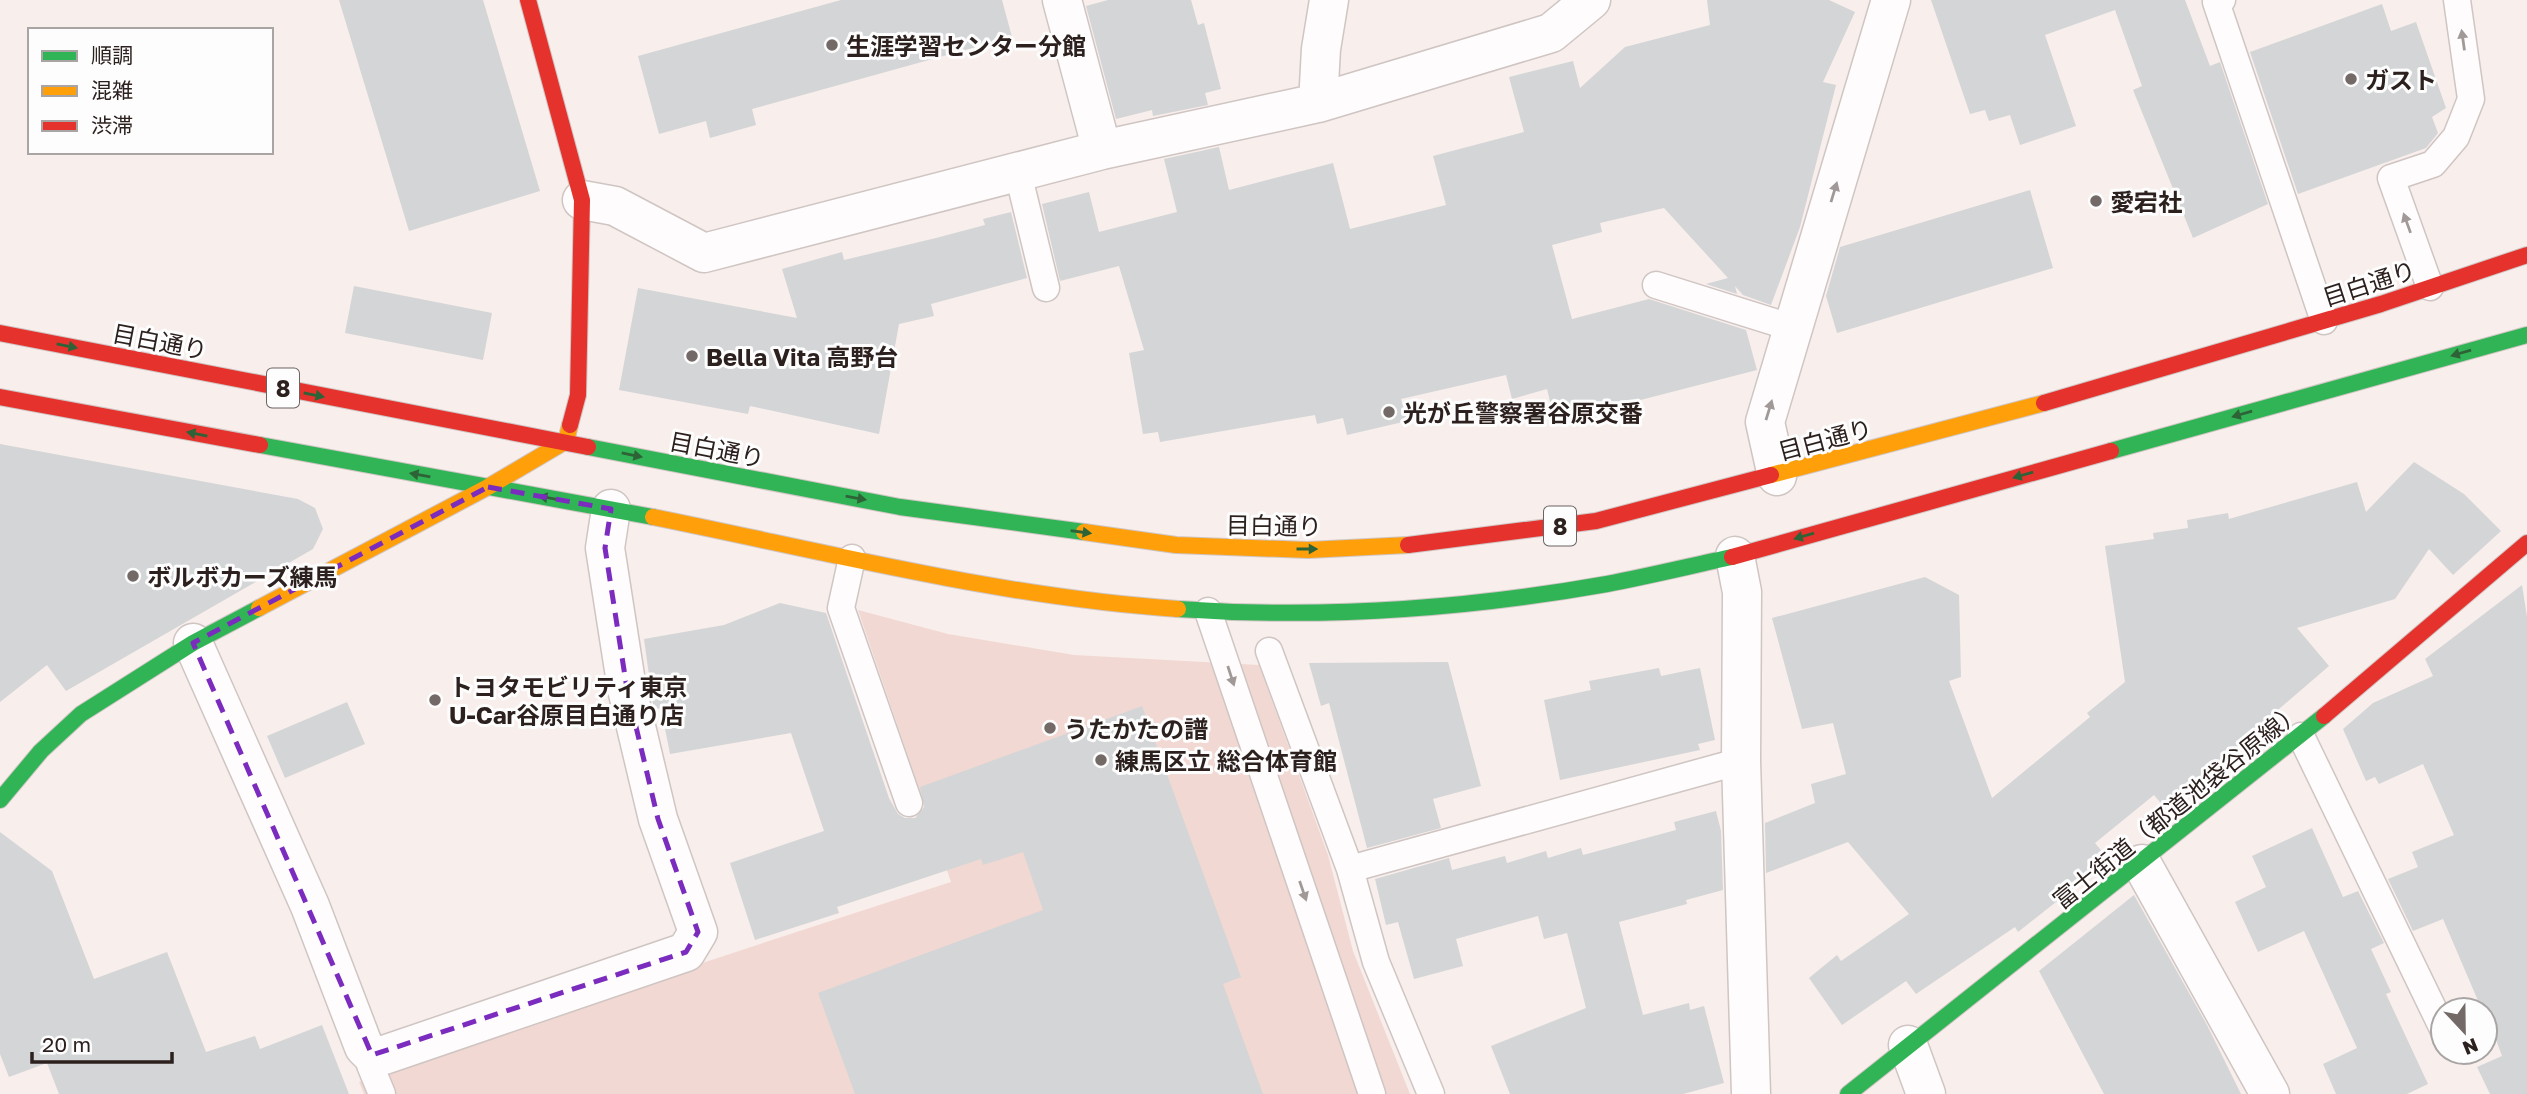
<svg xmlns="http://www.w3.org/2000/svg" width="2527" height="1094" font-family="'Golos Text','Noto Sans JP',sans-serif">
<rect width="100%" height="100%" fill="#f8eeec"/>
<path fill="#f2d8d2" d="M 858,610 L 948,634 L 1074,655 L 1259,665 L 1328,855 L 1353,951 L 1410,1094 L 364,1094 L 359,1082 C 554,1011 752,946 951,882 Z"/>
<path fill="#d4d5d7" d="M 339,0 L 483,0 L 540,191 L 409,231 Z
M 841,0 L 1002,0 L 1012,37 L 752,109 L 756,125 L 710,138 L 706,121 L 659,134 L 638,56 Z
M 1108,0 L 1191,0 L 1198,25 L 1204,23 L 1221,89 L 1205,93 L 1208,105 L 1153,116 L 1152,110 L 1116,119 L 1086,6 Z
M 1707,0 L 1829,0 L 1855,12 L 1823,82 L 1836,85 L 1800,227 L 1771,305 L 1743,295 L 1735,286 L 1737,294 L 1706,284 L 1728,278 L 1664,208 L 1600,223 L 1602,232 L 1552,245 L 1572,319 L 1649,299 L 1746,330 L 1757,370 L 1555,422 L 1547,389 L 1512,399 L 1506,375 L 1401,399 L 1407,421 L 1347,435 L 1343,418 L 1317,424 L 1315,415 L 1160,442 L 1158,432 L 1143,434 L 1129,353 L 1144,350 L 1119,266 L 1060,281 L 1042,204 L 1089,192 L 1099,232 L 1177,212 L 1164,159 L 1219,147 L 1229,190 L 1333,163 L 1350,229 L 1446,205 L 1433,156 L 1524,132 L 1509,77 L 1573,61 L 1580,88 L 1625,47 L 1710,25 Z
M 1931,0 L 2185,0 L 2210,66 L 2220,62 L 2268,204 L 2193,238 L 2133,90 L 2142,86 L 2115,10 L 2045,35 L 2076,126 L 2020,145 L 2010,115 L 1989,121 L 1985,110 L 1970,114 Z
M 2382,4 L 2391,31 L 2416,22 L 2446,108 L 2432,117 L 2438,133 L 2426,148 L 2298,194 L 2250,52 Z
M 2030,190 L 2053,268 L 1837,333 L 1826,296 L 1840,247 Z
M 1011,212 L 1027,278 L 931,304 L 934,316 L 899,324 L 879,434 L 750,406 L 748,414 L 619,390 L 638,288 L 797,318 L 782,269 L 842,252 L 844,260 L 936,238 L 985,225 L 983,219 Z
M 354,286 L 492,313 L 483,360 L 345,333 Z
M 0,444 L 298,499 L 315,508 L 323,529 L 313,549 L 66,691 L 47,665 L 0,702 Z
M 2414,462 L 2464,494 L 2501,531 L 2453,575 L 2429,549 L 2395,599 L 2297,628 L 2329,666 L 2250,734 L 2253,738 L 2165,808 L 2154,795 L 2095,843 L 2109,860 L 2018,932 L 2015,927 L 1916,994 L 1906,981 L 1842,1025 L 1809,978 L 1837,955 L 1841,961 L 1909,914 L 1848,842 L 1766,873 L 1765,823 L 1815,803 L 1811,784 L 1846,774 L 1833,723 L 1802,729 L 1772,618 L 1925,577 L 1959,595 L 1961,677 L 1949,681 L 1992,798 L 2090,717 L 2087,713 L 2125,682 L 2105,546 L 2154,539 L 2153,533 L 2188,528 L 2187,520 L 2228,513 L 2229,519 L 2357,482 L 2366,512 Z
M 2522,585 L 2527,617 L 2527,1094 L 2490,1094 L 2477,1067 L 2502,1056 L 2485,1010 L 2482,1010 L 2443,919 L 2413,931 L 2388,879 L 2418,867 L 2412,852 L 2454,835 L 2423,764 L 2379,784 L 2375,777 L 2366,781 L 2343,729 L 2373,703 L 2433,676 L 2425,659 Z
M 780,603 L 826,613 L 889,798 L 898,814 L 905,818 L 915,818 L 924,807 L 920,787 L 1142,706 L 1241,977 L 1223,984 L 1263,1094 L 855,1094 L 818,993 L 1043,910 L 1023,852 L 983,865 L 981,859 L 837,907 L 839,913 L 755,940 L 730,863 L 824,831 L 791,733 L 670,754 L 661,708 L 654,710 L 653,704 L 644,639 L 724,625 Z
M 1448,662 L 1481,786 L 1433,799 L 1441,828 L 1367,848 L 1329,703 L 1321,706 L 1309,663 Z
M 1659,668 L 1661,676 L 1700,668 L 1715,740 L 1698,744 L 1700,750 L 1560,780 L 1544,700 L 1591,690 L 1589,681 Z
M 347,702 L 365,744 L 285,778 L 267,736 Z
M 1716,811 L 1721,831 L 1723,890 L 1686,900 L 1687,904 L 1619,922 L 1643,1015 L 1689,1003 L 1690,1010 L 1704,1006 L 1724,1083 L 1683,1094 L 1510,1094 L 1491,1046 L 1586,1008 L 1567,933 L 1544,939 L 1538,916 L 1456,939 L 1463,966 L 1414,979 L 1398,922 L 1386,925 L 1375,879 L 1449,858 L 1452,870 L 1505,856 L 1507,863 L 1546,851 L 1548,858 L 1581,848 L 1583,855 L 1676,830 L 1674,822 Z
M 2312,828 L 2343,897 L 2358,891 L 2384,943 L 2371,949 L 2391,992 L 2386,994 L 2428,1084 L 2407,1094 L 2336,1094 L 2323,1064 L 2357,1048 L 2304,931 L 2258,952 L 2235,902 L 2266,887 L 2252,856 Z
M 0,832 L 52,871 L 94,979 L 167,952 L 206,1052 L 255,1036 L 260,1049 L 322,1025 L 349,1094 L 59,1094 L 47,1063 L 9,1077 L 0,1054 Z
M 2134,895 L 2207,1025 L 2241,1094 L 2104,1094 L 2039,971 Z"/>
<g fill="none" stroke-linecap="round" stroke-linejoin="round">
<defs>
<path id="lane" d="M 2222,0 L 2216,2 L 2324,321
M 1018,173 L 1046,288
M 1656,285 L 1793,328
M 2430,287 L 2391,178 L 2433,164 L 2456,137 L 2471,99 L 2457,0
M 852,558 L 841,608 L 909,803
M 1208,611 L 1372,1094
M 1269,651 L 1350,869 L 1376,962 L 1431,1094
M 2301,736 L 2443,1029
M 1350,869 L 1741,761
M 372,1055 L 370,1065 L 382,1094"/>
<path id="street" d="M 1062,0 L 1102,150
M 1318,103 L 1321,49 L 1329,0
M 582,200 L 615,206 L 704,253 L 1102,150 L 1318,103 L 1551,33 L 1591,0
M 1777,476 L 1765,422 L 1891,0
M 1735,556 L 1742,592 L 1741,761 L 1751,1094
M 193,643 L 310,906 L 364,1047 L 372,1055 L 384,1055 L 686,952 L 698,932 L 658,819 L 627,689 L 605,548 L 611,509
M 2142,864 L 2270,1094
M 1908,1045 L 1926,1094"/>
<path id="fast" d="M 260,445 L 653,517
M 588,447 L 900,507 L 1084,532
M 2111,451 L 2527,335
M 1178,609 C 1321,619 1466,609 1607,584 C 1649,576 1690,566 1732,557
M 0,800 L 41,751 L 81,714 L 193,643 L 259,608
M 1848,1094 L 2324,716"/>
<path id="slow" d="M 1771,475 L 2044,403
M 653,517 C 827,552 1000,597 1178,609
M 1084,532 L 1176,545 L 1308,550 L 1408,545
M 259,608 L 488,487 L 566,441 L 570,425"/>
<path id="jam" d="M 528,0 L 582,200 L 578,395 L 570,425
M 0,333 L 588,447
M 0,397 L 260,445
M 2044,403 L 2381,304 L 2527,255
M 1408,545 L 1596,521 L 1771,475
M 1732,557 L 2111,451
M 2324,716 L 2527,543"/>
</defs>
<use href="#lane" stroke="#cfc5c3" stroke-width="29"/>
<use href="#street" stroke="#cfc5c3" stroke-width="41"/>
<use href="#fast" stroke="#cfc5c3" stroke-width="18"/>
<use href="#slow" stroke="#cfc5c3" stroke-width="18"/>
<use href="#jam" stroke="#cfc5c3" stroke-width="18"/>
<use href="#lane" stroke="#fefcfc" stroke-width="26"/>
<use href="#street" stroke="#fefcfc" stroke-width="38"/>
<use href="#fast" stroke="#30b455" stroke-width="16"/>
<use href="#slow" stroke="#ff9f0a" stroke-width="16"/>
<use href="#jam" stroke="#e5322d" stroke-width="16"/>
</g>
<defs><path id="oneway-solid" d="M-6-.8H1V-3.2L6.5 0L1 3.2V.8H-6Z" transform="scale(1.75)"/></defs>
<g fill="#a09998">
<use href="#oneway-solid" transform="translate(2463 40) rotate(-98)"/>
<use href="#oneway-solid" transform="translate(1834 192) rotate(-73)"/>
<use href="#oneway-solid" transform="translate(2407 223) rotate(-110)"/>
<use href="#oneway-solid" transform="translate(1769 410) rotate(-73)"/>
<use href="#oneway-solid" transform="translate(1231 676) rotate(72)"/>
<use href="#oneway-solid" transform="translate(1303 891) rotate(71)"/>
</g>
<g fill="#2e6337">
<use href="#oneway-solid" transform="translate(67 346) rotate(11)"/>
<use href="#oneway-solid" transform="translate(2461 353) rotate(164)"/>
<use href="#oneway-solid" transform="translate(314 395) rotate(11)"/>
<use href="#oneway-solid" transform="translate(2242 414) rotate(164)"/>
<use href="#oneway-solid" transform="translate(197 434) rotate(-169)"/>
<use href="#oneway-solid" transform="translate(632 455) rotate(12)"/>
<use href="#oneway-solid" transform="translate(420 475) rotate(-170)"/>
<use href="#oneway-solid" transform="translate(2023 475) rotate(164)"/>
<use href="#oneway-solid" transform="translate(549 498) rotate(-170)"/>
<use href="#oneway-solid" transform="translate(856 498) rotate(10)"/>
<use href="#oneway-solid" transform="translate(1081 532) rotate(8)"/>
<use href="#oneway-solid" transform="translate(1804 536) rotate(164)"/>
<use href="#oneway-solid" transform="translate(1307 549)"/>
</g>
<path fill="none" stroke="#7b2cbf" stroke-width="5" stroke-dasharray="14 9" stroke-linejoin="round" d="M 488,487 L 611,509 L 605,548 L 627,689 L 658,819 L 698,932 L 686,952 L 372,1055 L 193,643 Z"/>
<g fill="#736966" stroke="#fdfdfd" stroke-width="2.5">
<circle cx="832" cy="45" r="7"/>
<circle cx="2351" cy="79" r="7"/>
<circle cx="2096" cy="201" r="7"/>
<circle cx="692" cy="356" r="7"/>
<circle cx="1389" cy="412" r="7"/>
<circle cx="133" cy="576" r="7"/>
<circle cx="435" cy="700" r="7"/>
<circle cx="1050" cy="728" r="7"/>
<circle cx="1101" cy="760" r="7"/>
</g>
<g text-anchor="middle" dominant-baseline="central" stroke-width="6" stroke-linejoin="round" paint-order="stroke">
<g fill="#fdfdfd" stroke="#6b6361" stroke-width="2">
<rect x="267" y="368.5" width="32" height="39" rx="5"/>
<rect x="1544" y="506.5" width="32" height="39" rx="5"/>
</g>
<g font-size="23" font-weight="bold" fill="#2c211e">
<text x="283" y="388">8</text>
<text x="1560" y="526">8</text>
</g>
<g font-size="24" font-weight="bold" fill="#2c211e" stroke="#fdfdfd" text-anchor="start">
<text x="846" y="45">生涯学習センター分館</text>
<text x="2365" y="79">ガスト</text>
<text x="2110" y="201">愛宕社</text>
<text x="706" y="356">Bella Vita 高野台</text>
<text x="1403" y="412">光が丘警察署谷原交番</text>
<text x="147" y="576">ボルボカーズ練馬</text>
<text x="449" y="686">トヨタモビリティ東京<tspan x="449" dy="28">U-Car谷原目白通り店</tspan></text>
<text x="1064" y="728">うたかたの譜</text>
<text x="1115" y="760">練馬区立 総合体育館</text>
</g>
<g font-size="24" fill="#2c211e" stroke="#fdfdfd">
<text transform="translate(2369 283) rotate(-18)">目白通り</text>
<text transform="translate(160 341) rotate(11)">目白通り</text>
<text transform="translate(1825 439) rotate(-15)">目白通り</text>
<text transform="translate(717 449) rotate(11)">目白通り</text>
<text transform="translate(1274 525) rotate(1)">目白通り</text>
<text transform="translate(2177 805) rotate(-39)">富士街道（都道池袋谷原線）</text>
</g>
</g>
<rect x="28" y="28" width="245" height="126" fill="#fdfdfd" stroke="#a9a5a4" stroke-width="2"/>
<rect x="42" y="51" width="35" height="10" fill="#30b455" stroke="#a9a5a4" stroke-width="2"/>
<text x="91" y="63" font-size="21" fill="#2c211e">順調</text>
<rect x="42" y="86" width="35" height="10" fill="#ff9f0a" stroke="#a9a5a4" stroke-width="2"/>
<text x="91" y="98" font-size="21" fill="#2c211e">混雑</text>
<rect x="42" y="121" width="35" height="10" fill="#e5322d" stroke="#a9a5a4" stroke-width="2"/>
<text x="91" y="133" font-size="21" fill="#2c211e">渋滞</text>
<g transform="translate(2464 1031) rotate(158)"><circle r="33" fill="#fdfdfd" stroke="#a9a5a4" stroke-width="2"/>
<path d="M0-5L12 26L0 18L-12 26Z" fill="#736966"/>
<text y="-10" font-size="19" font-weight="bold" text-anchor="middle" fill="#2c211e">N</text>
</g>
<path d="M32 1052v10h140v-10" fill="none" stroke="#2c211e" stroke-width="3.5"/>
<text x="42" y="1052" font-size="21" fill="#2c211e" stroke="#fdfdfd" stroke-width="5" paint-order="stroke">20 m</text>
</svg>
